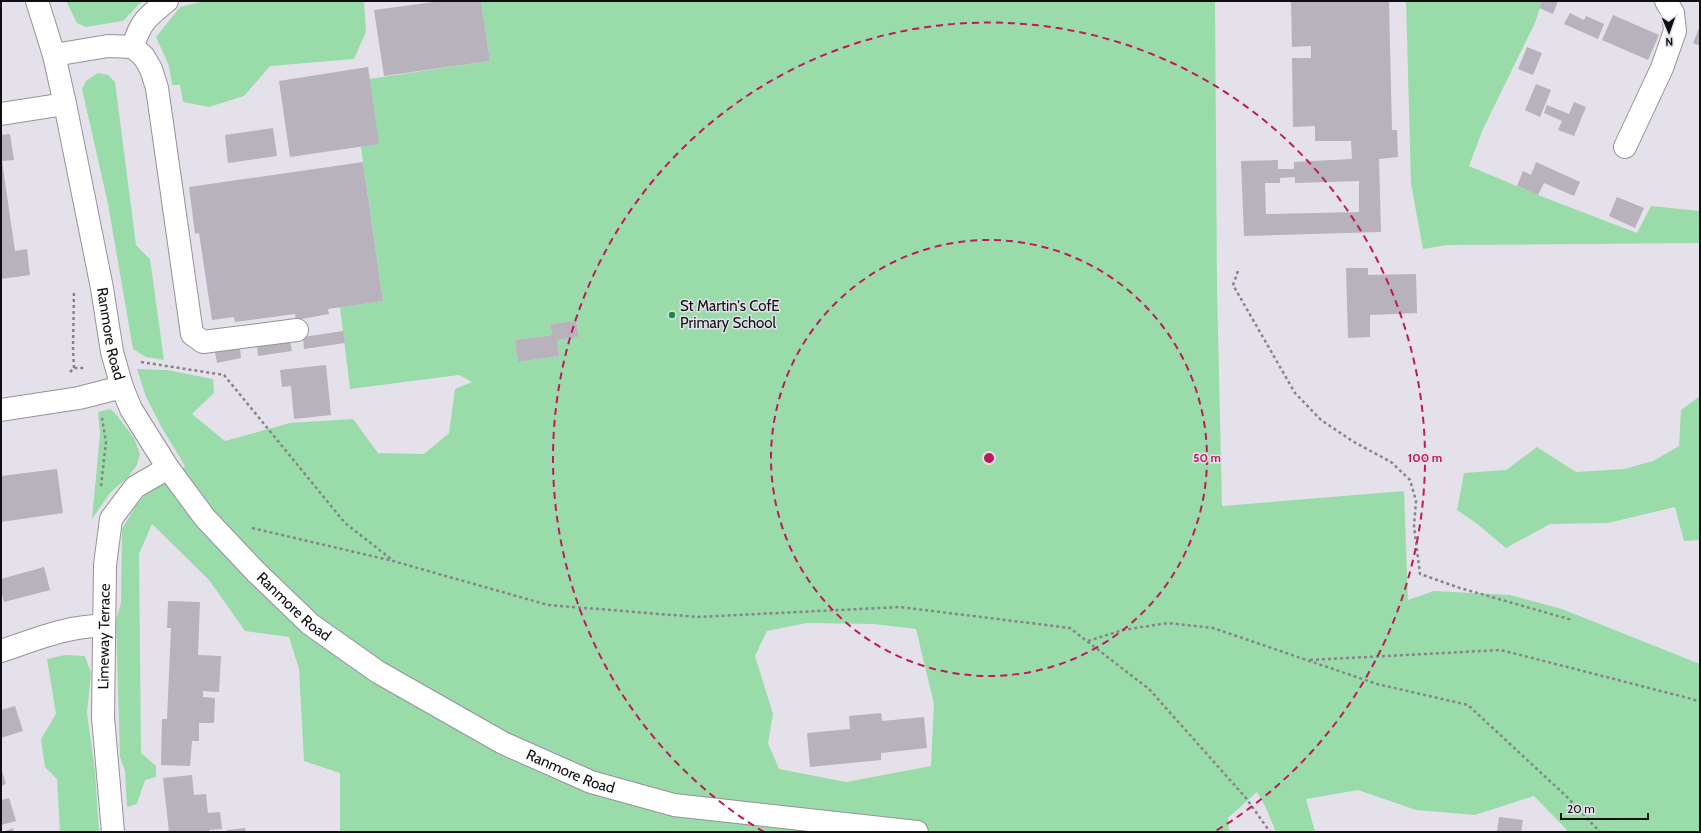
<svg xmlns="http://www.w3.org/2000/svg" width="1701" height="833" font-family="Cabin,sans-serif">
<rect width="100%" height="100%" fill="#e5e1eb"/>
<path fill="#9adca9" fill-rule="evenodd" d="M 66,1 L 142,1 L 123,21 L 86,27 L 77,23 Z
M 204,1 L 364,1 L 366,32 L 354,59 L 270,66 L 244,96 L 209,107 L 183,102 L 180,85 L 172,85 L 169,66 L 156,37 L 180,7 Z
M 481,1 L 1215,1 L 1217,288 L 1222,506 L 1404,491 L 1408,600 L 1434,591 L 1510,595 L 1562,609 L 1700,664 L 1700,832 L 1566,832 L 1567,830 L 1534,796 L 1475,815 L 1416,810 L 1358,790 L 1306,799 L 1315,832 L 1276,832 L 1266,808 L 1257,792 L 1228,818 L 1229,832 L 340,832 L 340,773 L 304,761 L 299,669 L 289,637 L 245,631 L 209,580 L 152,524 L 139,554 L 141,753 L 156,766 L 156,777 L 145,780 L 137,804 L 127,807 L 125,771 L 120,757 L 116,620 L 121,603 L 122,529 L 135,507 L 148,491 L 169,481 L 185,466 L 162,428 L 146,397 L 137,369 L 167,370 L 213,379 L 214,393 L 192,414 L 225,441 L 290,423 L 353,419 L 378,453 L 424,454 L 449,433 L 455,389 L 472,382 L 459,375 L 350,389 L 340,307 L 383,301 L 361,147 L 369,79 L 490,61 ZM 576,321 L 579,337 L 557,340 L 559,356 L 518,362 L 515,340 L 552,335 L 550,324 ZM 807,623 L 874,624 L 916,629 L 934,704 L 931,766 L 846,782 L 779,769 L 768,743 L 773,714 L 755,656 L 767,631 Z
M 1406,1 L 1542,1 L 1535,23 L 1483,129 L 1469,166 L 1538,195 L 1637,233 L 1651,206 L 1700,211 L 1700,243 L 1447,245 L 1423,249 L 1411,184 Z
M 98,73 L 108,75 L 115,82 L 136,245 L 150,259 L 164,360 L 146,357 L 133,349 L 108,204 L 82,89 L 86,81 Z
M 1700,396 L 1700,540 L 1684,541 L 1675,507 L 1608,523 L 1550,524 L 1506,548 L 1476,523 L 1457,510 L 1464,473 L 1506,470 L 1537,447 L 1576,472 L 1624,469 L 1653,461 L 1679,446 L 1681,410 Z
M 110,409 L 115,413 L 134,438 L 140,454 L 137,465 L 128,477 L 110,493 L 92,519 L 100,434 L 98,412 Z
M 65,655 L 85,656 L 91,673 L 87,713 L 95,771 L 99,832 L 60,832 L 57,779 L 45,767 L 41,739 L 56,714 L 47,659 Z"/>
<path fill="#b7b2bc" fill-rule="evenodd" d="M 441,1 L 481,1 L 490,61 L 384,76 L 374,10 Z
M 1291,1 L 1389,1 L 1392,130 L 1397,130 L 1398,157 L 1379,159 L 1381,232 L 1244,236 L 1241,161 L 1278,160 L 1278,169 L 1294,169 L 1294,162 L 1352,159 L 1351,141 L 1315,141 L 1315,126 L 1293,127 L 1292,58 L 1311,58 L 1311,46 L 1292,47 ZM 1295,177 L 1295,183 L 1359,181 L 1359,212 L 1266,214 L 1265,183 L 1280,183 L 1280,178 Z
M 1542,1 L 1558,1 L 1553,14 L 1539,8 Z
M 1570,13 L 1584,20 L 1586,16 L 1604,24 L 1598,39 L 1564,24 Z
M 1613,15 L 1659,35 L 1648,60 L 1602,40 Z
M 1700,26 L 1700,46 L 1693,43 Z
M 1527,47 L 1542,53 L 1533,75 L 1518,69 Z
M 368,67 L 379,144 L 290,157 L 279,81 Z
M 1536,84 L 1551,90 L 1540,117 L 1525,110 Z
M 1574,102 L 1586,107 L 1574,136 L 1558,130 L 1562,121 L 1544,113 L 1547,105 L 1569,114 Z
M 273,128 L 277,156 L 228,163 L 225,135 Z
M 10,134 L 14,160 L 2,161 L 15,251 L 27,249 L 30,275 L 1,279 L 1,135 Z
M 363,162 L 383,301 L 328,309 L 329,314 L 296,320 L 295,314 L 235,322 L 234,317 L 212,320 L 199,233 L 195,234 L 189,187 Z
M 1536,162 L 1580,182 L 1574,196 L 1544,183 L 1538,195 L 1517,186 L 1523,171 L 1531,175 Z
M 1617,197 L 1644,208 L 1635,228 L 1609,216 Z
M 1346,268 L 1368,268 L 1368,275 L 1416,274 L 1417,313 L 1370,315 L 1370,337 L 1348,338 Z
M 576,321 L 579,337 L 557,340 L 559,356 L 518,362 L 515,340 L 552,335 L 550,324 Z
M 343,331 L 345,343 L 304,349 L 303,337 Z
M 290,340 L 292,351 L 258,356 L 257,345 Z
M 240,348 L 241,358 L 217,363 L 215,352 Z
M 326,365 L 331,415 L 294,419 L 291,386 L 282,387 L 280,370 Z
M 57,469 L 63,513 L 1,522 L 1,476 Z
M 44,567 L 50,590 L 4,602 L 1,591 L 1,579 Z
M 168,601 L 200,602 L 198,655 L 221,656 L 219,692 L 203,691 L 203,697 L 215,698 L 214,723 L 199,723 L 199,741 L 192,741 L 190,766 L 161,765 L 162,719 L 167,719 L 171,628 L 167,628 Z
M 15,706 L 23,731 L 1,738 L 1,710 Z
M 881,713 L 882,721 L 924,717 L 927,748 L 881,753 L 881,760 L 810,767 L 807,733 L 850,729 L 849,716 Z
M 1,768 L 6,784 L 1,786 Z
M 192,775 L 194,795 L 206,794 L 208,813 L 220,812 L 222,829 L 209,830 L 209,832 L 169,832 L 163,778 Z
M 9,798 L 16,821 L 1,825 L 1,800 Z
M 1499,817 L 1523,820 L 1521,832 L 1497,832 Z
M 13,828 L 14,832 L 3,832 Z
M 245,828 L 246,832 L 227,832 L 227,830 Z"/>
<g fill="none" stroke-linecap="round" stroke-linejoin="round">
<defs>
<g id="minor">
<path id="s1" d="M 37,1 L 54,55 L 65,104 L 102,288 L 112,352 L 122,387 L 131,409 L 168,468 L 205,518 L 255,571 L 310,624 L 378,672 L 503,743 L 591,782 L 674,805 L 917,832"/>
<path d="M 133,47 C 140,22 147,17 167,1"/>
<path d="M 54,55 L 108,46 L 133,47 L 144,57 L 151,69 L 157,88 L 192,334 L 203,342 L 297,330"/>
<path d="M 1,114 L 65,104"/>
<path d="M 1625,147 L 1662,68 L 1675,31 L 1673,13 L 1666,1"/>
<path d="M 1,410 L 79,398 L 122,387"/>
<path d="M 1,651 C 34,640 69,625 104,626"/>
<path id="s2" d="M 113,832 L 103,717 L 105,565 L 111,519 L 135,487 L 168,468"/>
</g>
</defs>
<use href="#minor" stroke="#95919a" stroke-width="24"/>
<path stroke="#86838a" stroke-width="2.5" stroke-dasharray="3 3" stroke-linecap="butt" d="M 1238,271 L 1233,285 L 1295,393 L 1321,420 L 1354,442 L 1391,462 L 1410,480 L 1416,501 L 1414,526 L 1420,574 L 1460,588 L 1572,620
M 141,362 L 224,375 L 345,523 L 391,559
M 74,368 L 73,348 L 74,291
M 70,372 L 74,368 L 85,368
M 101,486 L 106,442 L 102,418
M 252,528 L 393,561 L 548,605 L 697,617 L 900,607 L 1070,628 L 1149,689 L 1246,798 L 1270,832
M 1088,641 L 1123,630 L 1168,623 L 1213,628 L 1377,684 L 1468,705 L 1566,796 L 1600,832
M 1310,660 L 1501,650 L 1692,699 L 1700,702"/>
<use href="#minor" stroke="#fff" stroke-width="22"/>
</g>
<g fill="none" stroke="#c2185b" stroke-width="2" stroke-dasharray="7 5">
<circle cx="989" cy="458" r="218"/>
<path d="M764 832A436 436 0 1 1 1214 832"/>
</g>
<circle fill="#168c46" stroke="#e5e1eb" stroke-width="1.5" cx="672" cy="315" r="4"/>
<g text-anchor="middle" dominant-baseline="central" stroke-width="3" stroke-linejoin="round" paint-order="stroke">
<g font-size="15" fill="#100e12" stroke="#e5e1eb" text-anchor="start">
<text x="680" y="306">St Martin's CofE<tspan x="680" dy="17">Primary School</tspan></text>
</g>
<g font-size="15" fill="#100e12" stroke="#e5e1eb">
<text stroke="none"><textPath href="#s1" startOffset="341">Ranmore Road</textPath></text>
<text stroke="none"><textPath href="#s1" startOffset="677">Ranmore Road</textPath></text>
<text stroke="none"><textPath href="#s2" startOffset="196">Limeway Terrace</textPath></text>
<text stroke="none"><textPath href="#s1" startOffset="1001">Ranmore Road</textPath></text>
</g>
</g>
<circle cx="989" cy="458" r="6" fill="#c2185b" stroke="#e5e1eb" stroke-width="2"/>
<g font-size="12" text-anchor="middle" font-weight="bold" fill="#c2185b" stroke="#e5e1eb" stroke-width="3" stroke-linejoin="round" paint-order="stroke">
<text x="1207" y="462">50 m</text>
<text x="1425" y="462">100 m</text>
</g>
<rect width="1701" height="833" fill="none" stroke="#100e12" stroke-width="4"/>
<g transform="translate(1669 32) rotate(178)" stroke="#e5e1eb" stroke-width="3" paint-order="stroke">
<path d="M0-3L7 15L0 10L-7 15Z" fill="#100e12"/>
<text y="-6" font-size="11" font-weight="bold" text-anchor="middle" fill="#100e12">N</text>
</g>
<path d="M1561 813v6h87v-6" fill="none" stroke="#100e12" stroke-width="2"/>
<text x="1567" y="813" font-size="12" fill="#100e12" stroke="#e5e1eb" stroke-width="3" paint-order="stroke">20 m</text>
</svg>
